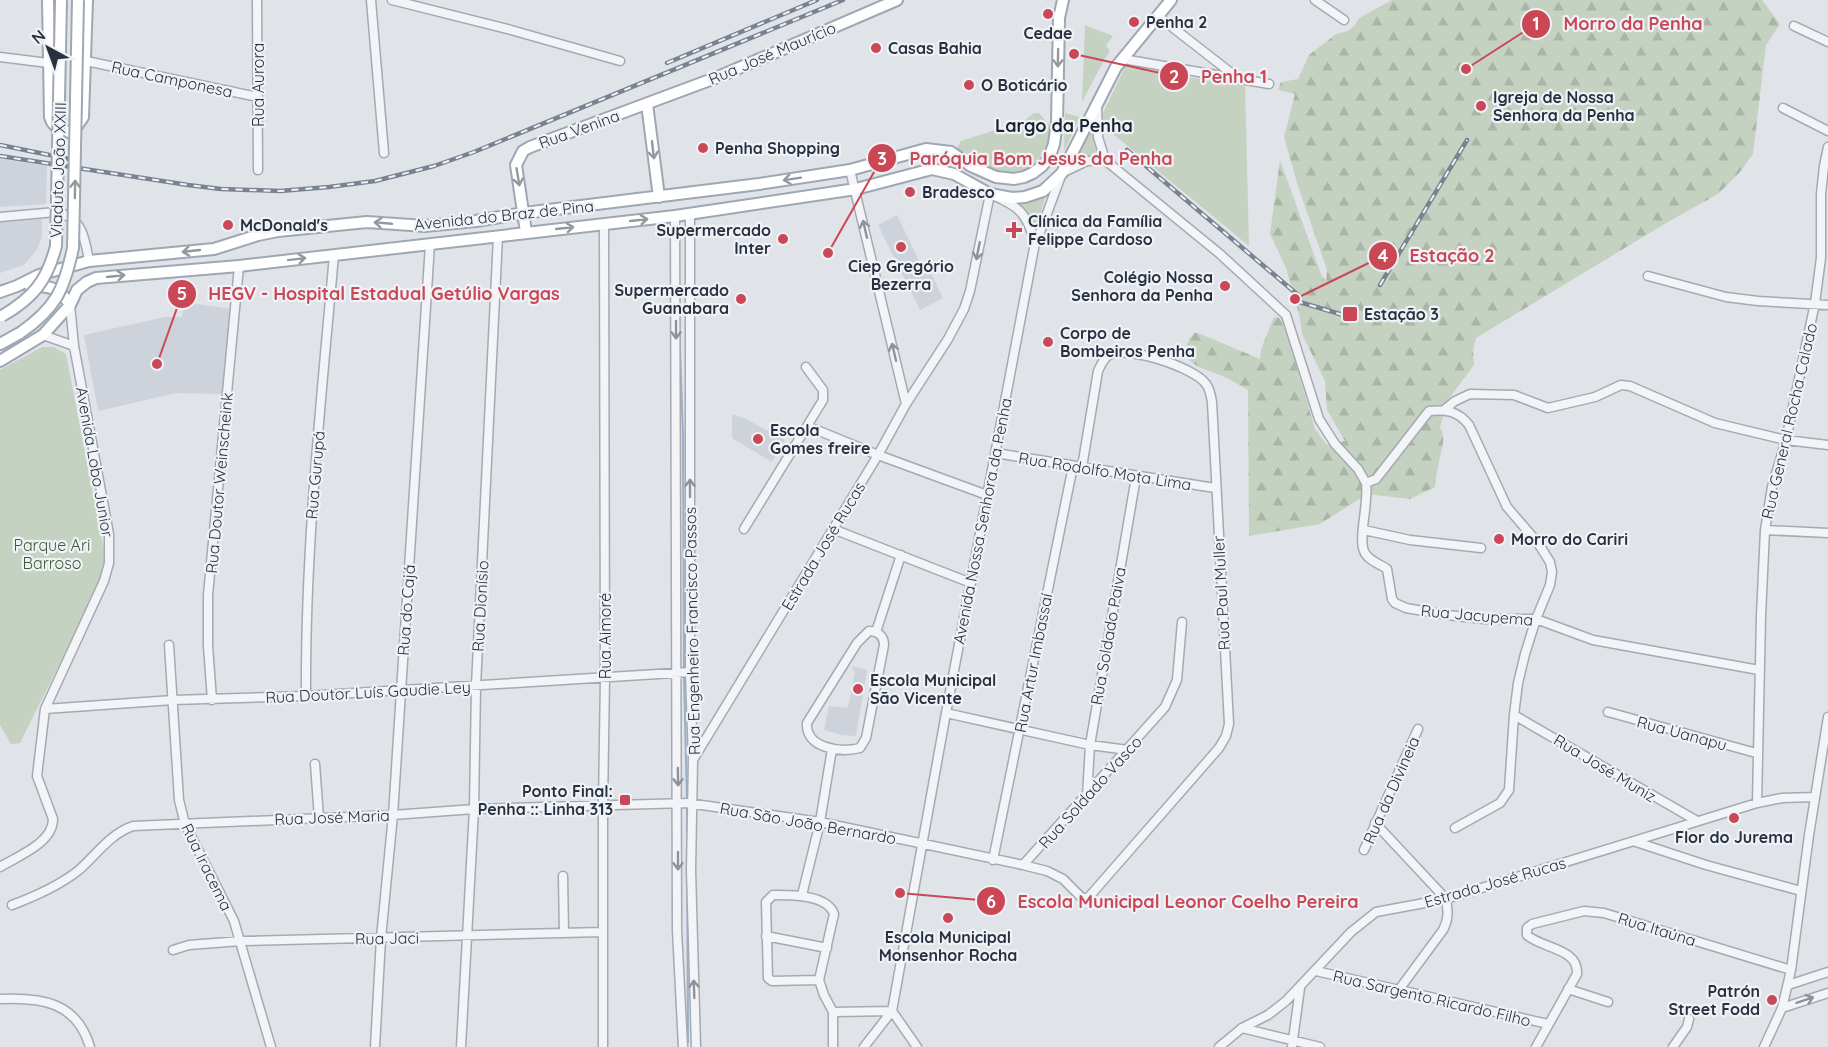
<svg xmlns="http://www.w3.org/2000/svg" width="1828" height="1047" font-family="Quicksand,sans-serif">
<defs>
<pattern id="forest-firs" width="22" height="20" patternUnits="userSpaceOnUse" patternTransform="scale(1.5)"><rect width="22" height="20" fill="#c5d2c1"/><path d="M5 1l3.5 6h-7zM16 11l3.5 6h-7z" fill="#a9b5a7"/></pattern>
</defs>
<rect width="100%" height="100%" fill="#e0e3e8"/>
<path fill="#ced2da" d="M 0,159 L 47,166 L 46,204 L 0,207 Z
M 897,215 L 924,271 L 929,269 L 943,298 L 920,310 L 878,225 Z
M 42,219 L 42,237 L 36,251 L 24,265 L 0,273 L 0,222 Z
M 184,302 L 231,309 L 223,394 L 176,393 L 98,411 L 84,335 L 165,317 L 182,317 Z
M 732,414 L 746,419 L 785,440 L 772,462 L 732,438 Z
M 851,666 L 867,670 L 856,736 L 842,735 L 824,730 L 829,706 L 848,708 L 855,672 Z"/>
<path fill="#c5d2c1" d="M 1085,25 L 1113,36 L 1106,45 L 1110,51 L 1104,60 L 1082,102 Z
M 1125,67 L 1245,86 L 1249,246 L 1113,134 L 1117,126 L 1103,121 L 1102,115 Z
M 1096,108 C 1092,127 1091,140 1099,157 C 1052,149 1044,202 1035,236 L 1015,207 L 1012,194 C 1059,186 1074,145 1096,108 Z
M 1034,113 L 1039,113 C 1042,117 1049,123 1050,128 C 1054,144 1034,167 1020,172 C 1016,173 1010,173 1006,173 C 988,173 970,160 955,152 L 961,141 L 1024,121 Z
M 1065,113 L 1080,117 L 1064,151 Z
M 42,347 L 54,347 L 66,354 L 105,556 L 97,589 L 20,743 L 11,744 L 0,725 L 0,370 Z"/>
<path fill="url(#forest-firs)" d="M 1392,0 L 1762,0 L 1780,24 L 1766,45 L 1753,154 L 1740,172 L 1718,194 L 1661,226 L 1476,338 L 1473,351 L 1474,365 L 1448,400 L 1440,427 C 1447,440 1441,449 1439,462 C 1437,470 1436,479 1435,487 L 1410,499 L 1367,494 L 1320,524 L 1249,536 L 1248,390 C 1241,386 1234,382 1227,378 C 1206,368 1169,364 1194,333 L 1198,333 L 1260,359 L 1261,349 L 1274,317 L 1280,318 L 1285,327 L 1315,429 L 1327,445 L 1345,441 L 1327,410 L 1325,381 L 1302,334 L 1300,318 L 1286,268 L 1270,234 L 1280,160 L 1321,274 L 1326,282 L 1327,270 L 1297,183 L 1284,137 L 1295,94 L 1278,90 L 1281,82 L 1298,79 L 1309,55 L 1336,34 L 1348,31 L 1355,25 L 1359,18 Z"/>
<g fill="none" stroke-linecap="round" stroke-linejoin="round">
<path stroke="#9bafc7" stroke-width="2" d="M 679,321 L 683,436 L 684,669
M 684,675 L 687,801
M 687,807 L 688,1042"/>
<defs>
<path id="minor" d="M 257,0 L 258,170
M 371,0 L 384,153
M 392,0 L 511,30 L 620,61
M 1315,0 L 1344,20
M 1158,16 L 1235,76
M 1794,26 L 1828,42
M 0,57 L 48,63
M 1123,59 L 1269,84
M 86,61 L 258,97
M 1097,105 L 1098,137 L 1105,160 L 1220,254 L 1286,315 L 1319,419 L 1335,444 L 1358,469 L 1366,483 L 1376,479 L 1380,474 L 1429,411 C 1446,409 1458,411 1469,425 L 1507,507 L 1538,543 L 1550,562 L 1552,572 L 1550,585 L 1536,619 L 1525,654 L 1518,683 L 1514,715 L 1509,790 L 1500,803 L 1455,828
M 1783,108 L 1828,131
M 850,170 L 906,404
M 690,214 L 690,672 L 693,760 L 691,870 L 696,1047
M 675,216 L 677,930 L 683,1047
M 0,217 L 56,212 C 82,217 85,238 89,261
M 1036,243 L 1062,173 L 1087,161 L 1105,160
M 1648,276 L 1726,297 L 1758,301 L 1828,305
M 43,335 L 74,346
M 1444,410 L 1455,401 L 1470,394 L 1514,395 L 1548,408 L 1595,397 L 1621,385 L 1630,386 L 1715,423 L 1786,440 L 1828,445
M 807,426 L 878,455 L 987,495
M 995,453 L 1215,488
M 1366,483 C 1369,503 1358,537 1364,551 C 1367,560 1380,564 1387,569 L 1392,599 L 1395,603 L 1406,608 L 1447,615 L 1484,619 L 1536,619 L 1593,640 L 1759,670
M 744,529 L 823,400 L 823,390 L 806,367
M 833,529 L 971,583
M 1364,530 L 1410,540 L 1481,548
M 1765,530 L 1828,533
M 869,631 C 878,631 884,636 884,645 L 866,738 L 860,748 C 840,753 805,748 807,723 L 857,643 Z
M 876,632 L 901,555
M 169,645 L 179,800 L 185,824 L 234,921 L 271,1047
M 306,696 C 305,548 321,402 334,255
M 212,700 L 208,646 L 208,595 L 239,266
M 45,709 L 173,700 L 306,696 L 690,672
M 1608,712 L 1756,753
M 946,713 L 1090,745 L 1128,750
M 1514,715 L 1697,821
M 693,760 L 878,455 L 906,404 L 948,339 L 964,309 L 970,291 L 990,194 C 1019,206 1027,213 1035,243 L 946,713 L 892,1011 L 864,1047
M 315,764 L 319,818
M 1087,796 L 1090,745 L 1136,477
M 1757,803 L 1761,616 L 1765,530 L 1772,487 L 1786,440 L 1815,303 L 1821,258 L 1821,194 L 1824,166 L 1828,147
M 1375,823 L 1446,899 C 1448,911 1449,919 1443,930 L 1398,991
M 1636,842 L 1706,865 L 1801,891
M 1364,850 L 1418,729
M 993,860 L 1073,466
M 1023,865 L 1165,707 L 1177,680 L 1182,622
M 0,867 C 18,856 53,843 53,819 L 37,776 L 45,709 L 104,581 L 109,563 L 109,534 L 74,346 L 70,305
M 563,876 L 564,933
M 802,895 L 820,822 L 832,749
M 12,905 C 36,896 59,886 79,870 C 97,854 110,834 133,826 L 393,815 L 474,809 L 688,803 L 820,822 L 1023,865 L 1047,871 L 1063,879 L 1082,898 L 1088,898 L 1219,748 L 1226,736 L 1229,724 L 1212,402 C 1211,396 1210,389 1206,384 C 1194,367 1126,345 1109,355 C 1103,359 1101,365 1098,371 L 1082,467
M 766,936 L 827,948
M 173,950 L 189,945 L 241,941 L 603,932
M 1316,971 L 1548,1024
M 819,980 L 772,981 L 768,978 L 766,902 L 773,895 C 790,895 827,894 834,914 L 819,980 L 824,995 L 833,1012 L 833,1047
M 1788,985 L 1828,972
M 1568,989 L 1608,1002
M 0,999 C 41,997 77,1002 90,1047
M 1782,1008 L 1828,993
M 892,1011 L 917,1047
M 833,1012 L 892,1011
M 1242,1028 L 1320,1047
M 375,1047 L 381,938 L 393,815 L 430,244
M 461,1047 L 474,809 L 476,686 L 498,236
M 603,1047 L 603,804 L 605,678 L 604,224
M 1219,1047 L 1242,1028 L 1268,1015 L 1286,1001 L 1351,932 L 1376,912 L 1446,899 L 1757,803 L 1782,798 L 1815,797
M 1292,1047 L 1300,988
M 1536,1047 L 1577,974 C 1579,948 1540,948 1527,935 L 1527,928 L 1532,924 L 1584,911 L 1604,913 L 1791,970
M 1673,1047 L 1687,1027 L 1689,1019
M 1764,1047 L 1782,1008 L 1791,970 L 1809,835 L 1828,717"/>
<path id="major" d="M 48,0 L 50,117 L 52,122 L 58,129 L 69,132 L 75,129 L 83,117 L 87,0
M 647,104 L 659,197
M 526,232 L 516,165 L 523,151 L 530,147 L 718,77 L 897,0
M 30,286 C 50,286 59,287 70,305
M 0,292 L 17,286 L 39,275 L 89,261 L 214,249 L 258,235 L 278,231 L 367,222 L 425,226 L 476,221 L 524,213 L 759,184 L 850,170 L 926,149 L 951,152 L 971,166 L 996,177 L 1014,179 L 1024,177 L 1033,173 L 1042,166 L 1049,158 L 1054,144 L 1057,122 L 1059,18 L 1063,0
M 0,344 L 20,333
M 0,361 L 43,335 L 70,305 L 77,290 L 87,282 L 96,278 L 239,266 L 675,216 L 856,189 L 932,169 L 954,174 L 990,194 L 1012,198 L 1025,197 L 1043,191 L 1062,173 L 1116,67 L 1171,0"/>
</defs>
<use href="#minor" stroke="#a5aab2" stroke-width="11"/>
<use href="#major" stroke="#9fa7b4" stroke-width="14"/>
<use href="#minor" stroke="#f2f4f7" stroke-width="8"/>
<use href="#major" stroke="#fff" stroke-width="10"/>
<defs>
<path id="rail" d="M 667,63 L 817,0
M 0,145 L 74,160
M 1127,150 L 1298,295
M 0,156 L 188,185 L 221,189 L 280,191 L 329,187 L 375,181 L 434,166 L 474,152 L 843,0
M 1380,285 L 1467,140
M 1296,301 L 1350,317"/>
</defs>
<use href="#rail" stroke="#798291" stroke-width="4.5"/>
<use href="#rail" stroke="#eff2f6" stroke-width="2" stroke-dasharray="7" stroke-linecap="butt"/>
<defs>
<path id="major-bridge" d="M 2,316 C 33,298 47,281 56,246 L 61,0
M 20,333 C 56,308 64,290 73,248 L 78,0"/>
</defs>
<use href="#major-bridge" stroke="#9fa7b4" stroke-width="14" stroke-linecap="butt"/>
<use href="#major-bridge" stroke="#fff" stroke-width="10"/>
</g>
<defs><path id="oneway-shaft" d="M-6 0H5M1.5-3L5.5 0L1.5 3" fill="none" stroke-width="1.6" stroke-linecap="round" stroke-linejoin="round" transform="scale(1.5)"/></defs>
<g stroke="#94989f">
<use href="#oneway-shaft" transform="translate(1058 58) rotate(91)"/>
<use href="#oneway-shaft" transform="translate(653 150) rotate(83)"/>
<use href="#oneway-shaft" transform="translate(518 177) rotate(81)"/>
<use href="#oneway-shaft" transform="translate(792 179) rotate(171)"/>
<use href="#oneway-shaft" transform="translate(75 189) rotate(-89)"/>
<use href="#oneway-shaft" transform="translate(639 220) rotate(-6)"/>
<use href="#oneway-shaft" transform="translate(383 223) rotate(-175)"/>
<use href="#oneway-shaft" transform="translate(565 228) rotate(-6)"/>
<use href="#oneway-shaft" transform="translate(191 251) rotate(174)"/>
<use href="#oneway-shaft" transform="translate(297 259) rotate(-7)"/>
<use href="#oneway-shaft" transform="translate(116 276) rotate(-6)"/>
</g>
<g stroke="#8e929b">
<use href="#oneway-shaft" transform="translate(865 229) rotate(-103)"/>
<use href="#oneway-shaft" transform="translate(978 251) rotate(101)"/>
<use href="#oneway-shaft" transform="translate(676 330) rotate(90)"/>
<use href="#oneway-shaft" transform="translate(894 352) rotate(-103)"/>
<use href="#oneway-shaft" transform="translate(690 488) rotate(-90)"/>
<use href="#oneway-shaft" transform="translate(678 777) rotate(89)"/>
<use href="#oneway-shaft" transform="translate(678 861) rotate(90)"/>
<use href="#oneway-shaft" transform="translate(694 989) rotate(-92)"/>
<use href="#oneway-shaft" transform="translate(1805 1000) rotate(-18)"/>
</g>
<g fill="#ca4856" stroke="#eff2f6" stroke-width="2">
<circle cx="1048" cy="14" r="6"/>
<circle cx="1134" cy="22" r="6"/>
<circle cx="876" cy="48" r="6"/>
<circle cx="969" cy="85" r="6"/>
<circle cx="1481" cy="106" r="6"/>
<circle cx="703" cy="148" r="6"/>
<circle cx="910" cy="192" r="6"/>
<circle cx="228" cy="225" r="6"/>
<path d="M1011 221h6v6h6v6h-6v6h-6v-6h-6v-6h6z"/>
<circle cx="783" cy="239" r="6"/>
<circle cx="901" cy="247" r="6"/>
<circle cx="1225" cy="286" r="6"/>
<circle cx="741" cy="299" r="6"/>
<rect x="1342" y="306" width="16" height="16" rx="3"/>
<circle cx="1048" cy="342" r="6"/>
<circle cx="758" cy="439" r="6"/>
<circle cx="1499" cy="539" r="6"/>
<circle cx="858" cy="689" r="6"/>
<rect x="619" y="794" width="12" height="12" rx="3"/>
<circle cx="1734" cy="818" r="6"/>
<circle cx="948" cy="918" r="6"/>
<circle cx="1772" cy="1000" r="6"/>
</g>
<g text-anchor="middle" dominant-baseline="central" stroke-width="4.5" stroke-linejoin="round" paint-order="stroke">
<g font-size="16" font-weight="bold" fill="#29303f" stroke="#eff2f6" text-anchor="start">
<text x="1146" y="22">Penha 2</text>
<text x="1048" y="33" text-anchor="middle">Cedae</text>
<text x="888" y="48">Casas Bahia</text>
<text x="981" y="85">O Boticário</text>
<text x="1493" y="97">Igreja de Nossa<tspan x="1493" dy="18">Senhora da Penha</tspan></text>
<text x="715" y="148">Penha Shopping</text>
<text x="922" y="192">Bradesco</text>
<text x="1028" y="221">Clínica da Família<tspan x="1028" dy="18">Felippe Cardoso</tspan></text>
<text x="240" y="225">McDonald's</text>
<text x="771" y="230" text-anchor="end">Supermercado<tspan x="771" dy="18">Inter</tspan></text>
<text x="901" y="266" text-anchor="middle">Ciep Gregório<tspan x="901" dy="18">Bezerra</tspan></text>
<text x="1213" y="277" text-anchor="end">Colégio Nossa<tspan x="1213" dy="18">Senhora da Penha</tspan></text>
<text x="729" y="290" text-anchor="end">Supermercado<tspan x="729" dy="18">Guanabara</tspan></text>
<text x="1364" y="314">Estação 3</text>
<text x="1060" y="333">Corpo de<tspan x="1060" dy="18">Bombeiros Penha</tspan></text>
<text x="770" y="430">Escola<tspan x="770" dy="18">Gomes freire</tspan></text>
<text x="1511" y="539">Morro do Cariri</text>
<text x="870" y="680">Escola Municipal<tspan x="870" dy="18">São Vicente</tspan></text>
<text x="613" y="791" text-anchor="end">Ponto Final:<tspan x="613" dy="18">Penha :: Linha 313</tspan></text>
<text x="1734" y="837" text-anchor="middle">Flor do Jurema</text>
<text x="948" y="937" text-anchor="middle">Escola Municipal<tspan x="948" dy="18">Monsenhor Rocha</tspan></text>
<text x="1760" y="991" text-anchor="end">Patrón<tspan x="1760" dy="18">Street Fodd</tspan></text>
</g>
<g font-size="16" fill="#29303f" stroke="#eff2f6">
<text transform="translate(772 53) rotate(-23)">Rua José Maurício</text>
<text transform="translate(172 79) rotate(12)">Rua Camponesa</text>
<text transform="translate(258 85) rotate(-90)">Rua Aurora</text>
<text transform="translate(579 129) rotate(-20)">Rua Venina</text>
<text transform="translate(58 170) rotate(-88)">Viaduto João XXIII</text>
<text transform="translate(504 215) rotate(-6)">Avenida do Braz de Pina</text>
<text transform="translate(1789 421) rotate(-77)">Rua General Rocha Calado</text>
<text transform="translate(95 462) rotate(80)">Avenida Lobo Junior</text>
<text transform="translate(1105 471) rotate(9)">Rua Rodolfo Mota Lima</text>
<text transform="translate(315 475) rotate(-85)">Rua Gurupá</text>
<text transform="translate(219 483) rotate(-85)">Rua Doutor Weinscheink</text>
<text transform="translate(982 521) rotate(-79)">Avenida Nossa Senhora da Penha</text>
<text transform="translate(823 546) rotate(-59)">Estrada José Rucas</text>
<text transform="translate(1221 593) rotate(-93)">Rua Paul Muller</text>
<text transform="translate(480 606) rotate(-87)">Rua Dionísio</text>
<text transform="translate(406 610) rotate(-86)">Rua do Cajá</text>
<text transform="translate(1477 615) rotate(5)">Rua Jacupema</text>
<text transform="translate(692 631) rotate(-91)">Rua Engenheiro Francisco Passos</text>
<text transform="translate(605 636) rotate(-90)">Rua Aimoré</text>
<text transform="translate(1108 636) rotate(-80)">Rua Soldado Paiva</text>
<text transform="translate(1033 663) rotate(-79)">Rua Artur Imbassaí</text>
<text transform="translate(368 692) rotate(-3)">Rua Doutor Luís Gaudie Ley</text>
<text transform="translate(1682 733) rotate(15)">Rua Uanapu</text>
<text transform="translate(1605 768) rotate(31)">Rua José Muniz</text>
<text transform="translate(1391 790) rotate(-66)">Rua da Divineia</text>
<text transform="translate(1090 792) rotate(-48)">Rua Soldado Vasco</text>
<text transform="translate(332 817) rotate(-2)">Rua José Maria</text>
<text transform="translate(808 823) rotate(10)">Rua São João Bernardo</text>
<text transform="translate(207 867) rotate(64)">Rua Iracema</text>
<text transform="translate(1495 882) rotate(-16)">Estrada José Rucas</text>
<text transform="translate(1657 929) rotate(17)">Rua Itaúna</text>
<text transform="translate(387 938) rotate(-1)">Rua Jaci</text>
<text transform="translate(1432 998) rotate(13)">Rua Sargento Ricardo Filho</text>
</g>
<g font-size="16" fill="#3c5a36" stroke="#eff2f6">
<text x="52" y="545">Parque Ari<tspan x="52" dy="18">Barroso</tspan></text>
</g>
<g font-size="18" font-weight="bold" fill="#1b2130" stroke="#eff2f6">
<text x="1064" y="125">Largo da Penha</text>
</g>
</g>
<path fill="none" stroke="#ca4856" stroke-width="2" d="M1466 69L1536 24M1074 54L1174 76M828 253L882 158M1295 299L1383 256M157 364L182 294M900 893L991 901"/>
<g fill="#ca4856" stroke="#eff2f6" stroke-width="2">
<circle cx="1466" cy="69" r="6"/>
<circle cx="1074" cy="54" r="6"/>
<circle cx="828" cy="253" r="6"/>
<circle cx="1295" cy="299" r="6"/>
<circle cx="157" cy="364" r="6"/>
<circle cx="900" cy="893" r="6"/>
<circle cx="1536" cy="24" r="15"/>
<circle cx="1174" cy="76" r="15"/>
<circle cx="882" cy="158" r="15"/>
<circle cx="1383" cy="256" r="15"/>
<circle cx="182" cy="294" r="15"/>
<circle cx="991" cy="901" r="15"/>
</g>
<g font-size="18" text-anchor="middle" font-weight="bold" fill="#fff">
<text x="1536" y="30">1</text>
<text x="1174" y="83">2</text>
<text x="882" y="165">3</text>
<text x="1383" y="262">4</text>
<text x="182" y="300">5</text>
<text x="991" y="908">6</text>
</g>
<g font-size="18" text-anchor="middle" font-weight="bold" fill="#ca4856" stroke="#eff2f6" stroke-width="4.5" stroke-linejoin="round" paint-order="stroke">
<text x="1633" y="30">Morro da Penha</text>
<text x="1234" y="83">Penha 1</text>
<text x="1041" y="165">Paróquia Bom Jesus da Penha</text>
<text x="1452" y="262">Estação 2</text>
<text x="384" y="300">HEGV - Hospital Estadual Getúlio Vargas</text>
<text x="1188" y="908">Escola Municipal Leonor Coelho Pereira</text>
</g>
<g transform="translate(48 48) rotate(319)" stroke="#eff2f6" stroke-width="4.5" paint-order="stroke">
<path d="M0-4.5L10 22L0 15L-10 22Z" fill="#29303f"/>
<text y="-9" font-size="16" font-weight="bold" text-anchor="middle" fill="#29303f">N</text>
</g>
</svg>
